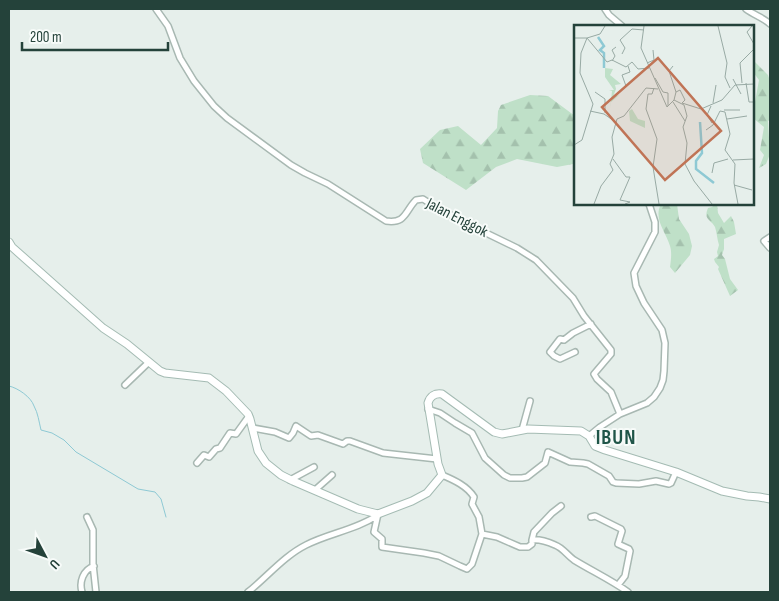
<svg xmlns="http://www.w3.org/2000/svg" width="779" height="601" font-family="'Sofia Sans Condensed',sans-serif">
<defs>
<pattern id="forest-firs" width="22" height="20" patternUnits="userSpaceOnUse" patternTransform="scale(1.25)"><rect width="22" height="20" fill="#bfe0c8"/><path d="M5 1l3.5 6h-7zM16 11l3.5 6h-7z" fill="#a4c1ad"/></pattern>
</defs>
<rect width="100%" height="100%" fill="#e6efeb"/>
<path fill="url(#forest-firs)" d="M 753,60 L 768,75 L 770,81 L 770,120 L 768,121 L 770,154 L 766,164 L 759,168 L 764,155 L 760,150 L 764,127 L 753,118 L 753,113 L 759,80 L 753,72 Z
M 530,95 L 548,96 L 575,116 L 575,165 L 573,164 L 557,167 L 517,159 L 496,167 L 466,190 L 423,163 L 420,149 L 440,130 L 458,126 L 481,145 L 497,128 L 498,111 L 501,105 Z
M 661,204 L 677,204 L 679,219 L 689,234 L 692,246 L 690,255 L 675,273 L 670,267 C 671,260 672,252 670,246 C 666,232 653,219 661,204 Z
M 715,204 L 717,204 L 718,213 L 724,223 L 731,216 L 734,222 L 736,234 L 724,239 L 724,249 L 722,255 L 725,259 L 730,279 L 738,290 L 730,296 L 718,269 L 719,267 L 715,262 L 714,259 L 718,256 L 717,252 L 719,245 C 717,239 717,233 715,227 C 711,219 703,220 708,208 L 712,207 Z"/>
<g fill="none" stroke-linecap="round" stroke-linejoin="round">
<path stroke="#8ec9d4" stroke-width="1" d="M 9,386 C 18,388 31,397 34,406 C 38,413 39,422 41,430 L 52,433 L 64,440 L 76,452 L 138,489 L 155,492 L 161,499 L 166,517"/>
<defs>
<path id="street" d="M 156,9 L 168,26 L 180,58 L 194,81 L 214,106 L 227,118 L 291,165 L 305,173 L 328,184 L 386,221 C 406,224 405,211 416,200 L 423,199 L 437,208 L 484,232 L 517,248 L 536,260 L 573,298 L 584,316 L 611,350 L 611,354 L 594,374 L 597,379 L 611,392 L 620,414
M 605,9 L 609,15 L 622,26
M 746,9 C 754,15 764,18 770,24
M 770,237 L 764,241 L 770,248
M 575,352 L 560,359 L 554,356 L 550,352 L 560,339 L 564,340 L 573,333 L 591,324
M 125,385 L 149,362
M 428,409 L 440,413 L 455,423 L 472,433 L 485,458 L 504,475 L 510,478 L 522,478 L 527,477 L 545,463 L 548,452 L 570,462 L 583,463 L 588,464 L 609,476 L 613,482 L 616,483 L 639,484 L 656,481 L 669,484 L 671,483 L 676,472
M 253,428 L 275,432 L 289,438 L 293,433 L 296,426 L 311,436 L 318,435 L 343,444 L 347,441 L 350,441 L 383,453 L 437,459
M 522,430 L 530,401
M 589,436 L 600,427 L 620,414 L 647,403 L 654,397 L 660,388 L 663,380 L 664,371 L 665,343 L 662,330 L 644,303 L 636,286 L 634,273 L 655,232 L 655,222 L 649,204
M 197,463 L 204,455 L 209,457 L 216,449 L 220,448 L 230,433 L 236,434 L 249,416
M 442,475 C 454,480 467,486 474,497 L 472,504 L 479,517 L 482,534 L 497,537 L 520,547 L 528,547 L 532,544 L 532,540 C 540,539 548,542 555,545 C 563,548 567,555 574,560 C 592,571 611,580 628,592
M 290,480 L 314,467
M 315,490 L 332,475
M 378,514 L 374,532 L 382,539 L 382,547 L 424,553 L 439,556 L 460,566 L 467,569 L 472,564 L 482,534
M 87,517 L 93,530 L 93,564 L 96,592
M 591,517 L 595,516 L 621,529 L 622,531 L 618,544 L 629,549 L 630,551 L 625,576 L 618,585
M 532,540 L 534,532 L 552,513 L 561,506
M 82,592 C 79,582 83,570 94,566
M 248,592 C 267,577 284,556 306,545 C 329,533 356,530 378,515"/>
<path id="secondary" d="M 9,242 L 12,247 L 103,328 L 127,344 L 160,371 L 165,373 L 209,378 L 226,391 L 248,414 L 250,419 L 258,451 L 266,463 L 281,475 L 293,481 L 358,509 L 378,514 L 412,501 L 427,493 L 442,475 L 438,464 L 428,403 C 430,396 435,393 442,394 L 494,432 L 502,434 L 528,429 L 581,431 L 589,436 L 595,446 L 605,450 L 676,472 L 722,491 L 747,496 L 759,497 L 770,499"/>
</defs>
<use href="#street" stroke="#a8b8b2" stroke-width="8"/>
<use href="#secondary" stroke="#a4bbb3" stroke-width="9"/>
<use href="#street" stroke="#fff" stroke-width="5"/>
<use href="#secondary" stroke="#fff" stroke-width="7"/>
</g>
<g text-anchor="middle" dominant-baseline="central" stroke-width="4" stroke-linejoin="round" paint-order="stroke">
<g font-size="16" fill="#24423a" stroke="#f7fbf9">
<text transform="translate(457 218) rotate(27)">Jalan Enggok</text>
</g>
<g font-size="21" font-weight="bold" letter-spacing="1" fill="#1f5548" stroke="#f7fbf9">
<text x="616" y="437">IBUN</text>
</g>
</g>
<g transform="translate(574 25)">
<rect width="180" height="180" fill="#e6efeb"/>
<path d="M 31,43 L 39,44 L 36,50 L 47,59 L 41,60 L 42,64 L 39,72 L 45,70 L 37,77 L 36,84 L 38,66 L 35,65 L 40,65 L 31,52 ZM 58,84 L 64,94 L 71,96 L 71,103 L 56,96 L 55,86 Z" fill="#bfe0c8"/>
<path fill="none" stroke="#8ec9d4" stroke-width="2.5" d="M 24,12 L 30,21 L 26,25 L 30,28 L 30,43M 126,97 L 128,128 L 122,136 L 122,144 L 140,158"/>
<path fill="none" stroke="#98aaa4" stroke-width="1" d="M 70,1 L 67,23 L 93,82M 144,1 L 153,38 L 151,52 L 156,63M 178,1 L 173,7 L 180,19M 0,13 L 13,13 L 33,37 L 38,35 L 52,42 L 58,37 L 64,44 L 75,43M 13,13 L 26,9 L 31,1M 48,29 L 51,23 L 46,15 L 58,4 L 70,5M 38,36 L 41,31 L 38,25 L 42,22M 73,38 L 80,35 L 79,25M 99,41 L 95,46 L 102,67 L 100,75M 81,53 L 89,67 L 94,68 L 94,81M 159,54 L 167,69M 168,58 L 166,38 L 180,24M 172,58 L 175,77 L 180,77M 49,63 L 52,61 L 48,50 L 56,47 L 54,41M 80,63 L 78,69 L 74,69 L 72,84 L 83,114 L 79,142 L 85,179M 21,67 L 31,74 L 31,88M 102,67 L 106,65 L 111,75 L 108,78 L 127,84 L 148,75 L 161,60 L 180,59M 99,77 L 111,96M 139,78 L 142,60M 137,81 L 133,90 L 138,98M 93,82 L 100,75 L 110,80 L 113,91 L 109,102 L 113,118 L 111,139 L 120,156 L 138,179M 150,85 L 166,85M 16,86 L 30,89 L 43,98M 153,94 L 173,91M 132,105 L 139,100 L 146,86 L 151,87 L 156,109 L 151,125 L 161,139 L 160,158 L 164,179M 0,120 L 8,115 L 19,79 L 6,48 L 7,28 L 13,13M 39,134 L 52,152 L 56,152 L 46,175 L 56,177 L 51,179M 159,135 L 180,134M 138,148 L 140,138 L 154,134M 160,160 L 178,165M 20,179 L 27,161 L 39,145 L 36,139 L 40,129 L 38,112 L 43,94 L 50,91 L 72,63 L 84,64"/>
<path fill="#c07456" fill-opacity="0.15" stroke="#c07456" stroke-width="2.5" d="M 84,33 L 147,106 L 91,155 L 28,82 Z"/>
<rect width="180" height="180" fill="none" stroke="#24423a" stroke-width="2.5"/>
</g>
<rect width="779" height="601" fill="none" stroke="#24423a" stroke-width="20"/>
<g transform="translate(45 556) rotate(131)" stroke="#f7fbf9" stroke-width="4" paint-order="stroke">
<path d="M0-4L9 19L0 12L-9 19Z" fill="#24423a"/>
<text y="-8" font-size="14" font-weight="bold" text-anchor="middle" fill="#24423a">U</text>
</g>
<path d="M22 42v8h146v-8" fill="none" stroke="#24423a" stroke-width="2.5"/>
<text x="30" y="42" font-size="15" fill="#24423a" stroke="#f7fbf9" stroke-width="4" paint-order="stroke">200 m</text>
</svg>
